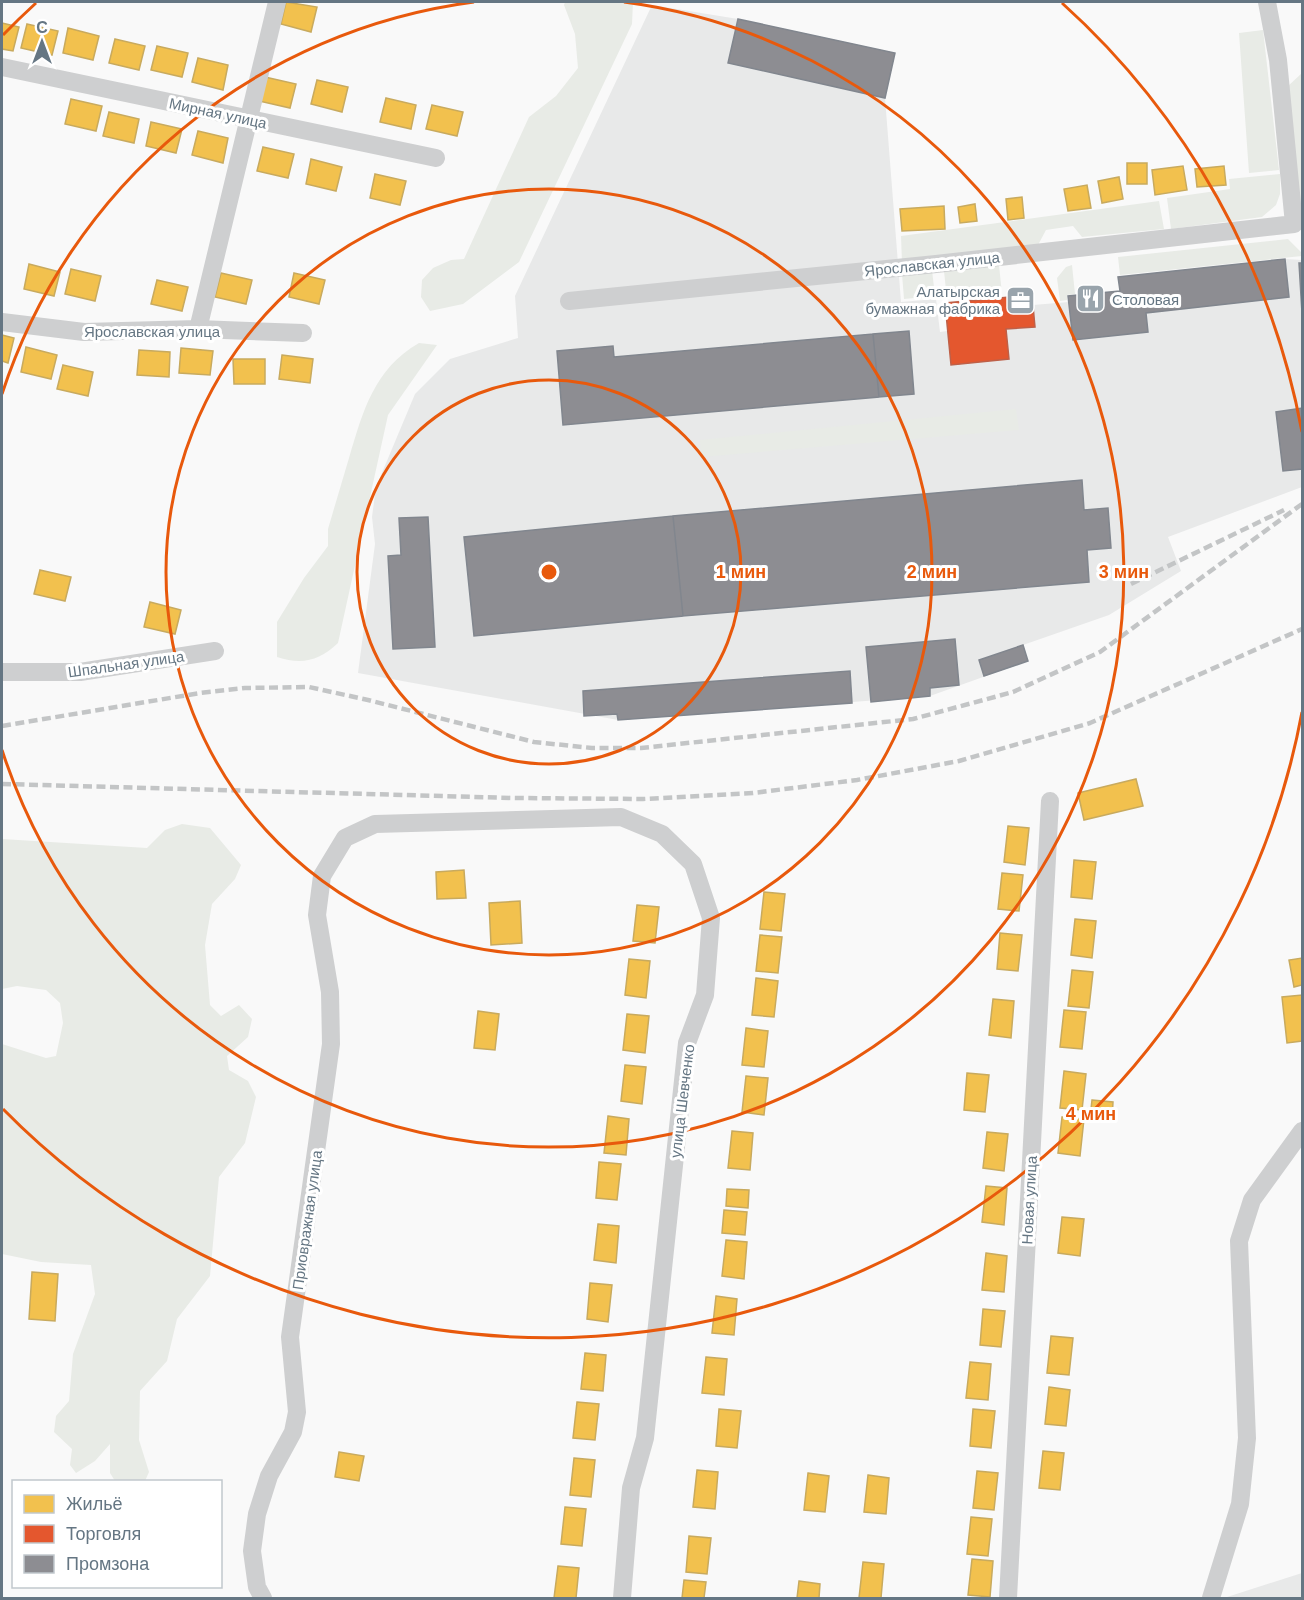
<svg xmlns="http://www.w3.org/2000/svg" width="1304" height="1600" font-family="Arial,sans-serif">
<rect width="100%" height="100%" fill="#f9f9f9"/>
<path fill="#e8e9e9" d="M 652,5 L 738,19 L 895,53 L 885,98 L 901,302 L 936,299 L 940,332 L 947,331 L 945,303 L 1032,295 L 1033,305 L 1069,302 L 1120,291 L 1118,277 L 1285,259 L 1302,260 L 1302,487 L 1168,537 L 1181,571 L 1109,615 L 1023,645 L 1028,661 L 930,696 L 618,720 L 358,673 L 375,544 L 372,517 L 376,487 L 415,394 L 450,359 L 518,338 L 515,296 Z
M 1302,1573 L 1302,1598 L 1224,1598 Z"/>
<path fill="#e8ebe6" d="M 565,2 L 633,2 L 632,24 L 519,262 L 463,304 L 430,311 L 421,297 L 422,280 L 433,268 L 451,260 L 464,259 L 529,117 L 556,96 L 578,68 L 575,34 L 564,5 Z
M 1263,30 L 1279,170 L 1249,173 L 1239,33 Z
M 1302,73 L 1302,227 L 1300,225 L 1287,87 Z
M 1280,174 L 1280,194 L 1276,205 L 1262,217 L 1171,229 L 1167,198 L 1230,189 L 1229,179 Z
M 1159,201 L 1164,229 L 1082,237 L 1073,226 L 1046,230 L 1038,245 L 902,263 L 901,236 Z
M 1288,239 L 1302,253 L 1302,256 L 1120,275 L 1118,257 Z
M 999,265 L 1002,294 L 947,300 L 944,271 Z
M 1072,265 L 1075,294 L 1067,295 L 1067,300 L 1060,301 L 1057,278 L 1066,267 Z
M 932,270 L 935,296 L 904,299 L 902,274 Z
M 419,343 L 437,345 L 388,415 L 338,643 C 319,661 302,665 277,657 L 277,622 L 304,578 L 328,546 L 328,529 C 335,505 342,482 349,458 C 363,411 374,369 419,343 Z
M 1016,409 L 1019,430 L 701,457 L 700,440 Z
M 182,824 L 210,828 L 241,865 L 235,879 L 212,904 L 205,945 L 210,1005 L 221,1016 L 239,1005 L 252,1019 L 248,1037 L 227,1056 L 229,1070 L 248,1081 L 256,1097 L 245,1143 L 219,1177 L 210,1276 L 177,1319 L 167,1361 L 140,1391 L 139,1440 L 149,1472 L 145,1481 L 115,1481 L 110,1473 L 110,1444 L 95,1461 L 76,1473 L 70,1465 L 72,1449 L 54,1432 L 56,1416 L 69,1401 L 73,1354 L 95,1294 L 91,1265 L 41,1262 L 2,1254 L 2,1044 L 46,1058 L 56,1056 L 63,1023 L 60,1003 L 46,990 L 17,986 L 2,989 L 2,839 L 147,848 L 165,830 Z"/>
<path fill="#f2c14e" stroke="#c8aa5e" stroke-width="1.5" d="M 286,2 L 317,7 L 311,32 L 281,24 Z
M 2,23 L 19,27 L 13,51 L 2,49 Z
M 27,24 L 58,31 L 52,55 L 21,48 Z
M 68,28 L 99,36 L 93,60 L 63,53 Z
M 115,39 L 145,46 L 139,70 L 109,63 Z
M 157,46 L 188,53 L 182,77 L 151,70 Z
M 198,58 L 228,65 L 223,90 L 192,82 Z
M 265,77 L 296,84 L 290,108 L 259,101 Z
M 317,80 L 348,87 L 342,112 L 311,104 Z
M 386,98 L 416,105 L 411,129 L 380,122 Z
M 71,99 L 102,106 L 96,131 L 65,124 Z
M 432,105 L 463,112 L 457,136 L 426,129 Z
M 109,112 L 139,119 L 134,143 L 103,136 Z
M 151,122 L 182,129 L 176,153 L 146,146 Z
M 198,131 L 228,138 L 223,163 L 192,155 Z
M 263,147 L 294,154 L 288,178 L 257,171 Z
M 311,159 L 342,167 L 336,191 L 306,184 Z
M 1127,163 L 1147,163 L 1147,184 L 1127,184 Z
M 1183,166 L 1187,190 L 1155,195 L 1152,170 Z
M 1224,166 L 1226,185 L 1197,187 L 1195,169 Z
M 375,174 L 406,181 L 400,205 L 370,198 Z
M 1119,177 L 1123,199 L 1102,203 L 1098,181 Z
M 1087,185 L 1091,208 L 1068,211 L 1064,189 Z
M 1022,197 L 1024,218 L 1008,220 L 1006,199 Z
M 975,204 L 977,221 L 960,223 L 958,207 Z
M 944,206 L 945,229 L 902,231 L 900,209 Z
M 29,264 L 60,272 L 54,296 L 24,289 Z
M 71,269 L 101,276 L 95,301 L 65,294 Z
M 221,273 L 252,280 L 246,304 L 215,297 Z
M 294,273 L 325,280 L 319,304 L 289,297 Z
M 157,280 L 188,287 L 182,311 L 151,304 Z
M 2,335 L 14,338 L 8,363 L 2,361 Z
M 26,347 L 57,355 L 51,379 L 21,372 Z
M 181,348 L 213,351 L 210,375 L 179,373 Z
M 139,350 L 170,352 L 169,377 L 137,375 Z
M 282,355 L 313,359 L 310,383 L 279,379 Z
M 233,359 L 265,359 L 265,384 L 234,384 Z
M 63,365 L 93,372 L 88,396 L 57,389 Z
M 40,570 L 71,577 L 65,601 L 34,594 Z
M 150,602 L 181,610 L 175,634 L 144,627 Z
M 1136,779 L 1143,806 L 1084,820 L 1078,793 Z
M 1008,826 L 1029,828 L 1025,865 L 1004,862 Z
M 1074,860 L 1096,862 L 1092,899 L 1071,897 Z
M 464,870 L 466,898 L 437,899 L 436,872 Z
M 1002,873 L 1023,875 L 1019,911 L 998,909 Z
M 764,892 L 785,894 L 781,931 L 760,929 Z
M 520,901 L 522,943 L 491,945 L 489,903 Z
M 637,905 L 659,907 L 655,943 L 633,941 Z
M 1075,919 L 1096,921 L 1092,958 L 1071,955 Z
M 1000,933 L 1022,935 L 1018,971 L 997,969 Z
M 760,935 L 782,937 L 778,973 L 756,971 Z
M 1302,958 L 1302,985 L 1294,987 L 1289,960 Z
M 629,959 L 650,961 L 646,998 L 625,995 Z
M 1072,970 L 1093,972 L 1089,1008 L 1068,1006 Z
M 756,978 L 778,981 L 774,1017 L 752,1015 Z
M 1302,995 L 1302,1041 L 1287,1043 L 1282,997 Z
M 993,999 L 1014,1001 L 1011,1038 L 989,1035 Z
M 1064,1010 L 1086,1012 L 1082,1049 L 1060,1047 Z
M 478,1011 L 499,1014 L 495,1050 L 474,1048 Z
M 627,1014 L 649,1016 L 645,1053 L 623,1050 Z
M 746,1028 L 768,1031 L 764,1067 L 742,1065 Z
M 625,1065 L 646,1067 L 642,1104 L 621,1101 Z
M 1064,1071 L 1086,1074 L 1082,1110 L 1060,1108 Z
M 967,1073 L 989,1075 L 985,1112 L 964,1110 Z
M 746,1076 L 768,1078 L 764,1115 L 742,1112 Z
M 1092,1100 L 1113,1102 L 1112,1120 L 1090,1118 Z
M 608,1116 L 629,1119 L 626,1155 L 604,1153 Z
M 1062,1117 L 1084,1119 L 1080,1156 L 1058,1153 Z
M 732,1131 L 753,1133 L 750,1170 L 728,1168 Z
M 987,1132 L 1008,1134 L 1004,1171 L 983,1168 Z
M 599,1162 L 621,1164 L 617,1200 L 596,1198 Z
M 986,1186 L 1007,1188 L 1004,1225 L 982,1222 Z
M 727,1189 L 749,1190 L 748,1208 L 726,1206 Z
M 724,1210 L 747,1212 L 745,1235 L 722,1233 Z
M 1062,1217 L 1084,1219 L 1080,1256 L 1058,1253 Z
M 598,1224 L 619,1226 L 616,1263 L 594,1260 Z
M 726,1240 L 747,1242 L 744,1279 L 722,1276 Z
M 986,1253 L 1007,1256 L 1004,1292 L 982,1290 Z
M 32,1272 L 58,1274 L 55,1321 L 29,1319 Z
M 590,1283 L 612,1285 L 608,1322 L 587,1319 Z
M 716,1296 L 737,1299 L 734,1335 L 712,1333 Z
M 983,1309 L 1005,1311 L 1001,1347 L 980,1345 Z
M 1051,1336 L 1073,1338 L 1069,1375 L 1047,1373 Z
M 585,1353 L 606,1355 L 603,1391 L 581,1389 Z
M 706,1357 L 727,1359 L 724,1395 L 702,1393 Z
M 970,1362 L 991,1364 L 988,1400 L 966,1398 Z
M 1049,1387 L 1070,1390 L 1066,1426 L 1045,1424 Z
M 577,1402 L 599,1404 L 595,1440 L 573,1438 Z
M 719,1409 L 741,1411 L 737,1448 L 716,1446 Z
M 973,1409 L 995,1411 L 991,1448 L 970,1446 Z
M 1043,1451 L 1064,1453 L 1060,1490 L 1039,1488 Z
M 339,1452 L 364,1456 L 359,1481 L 335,1477 Z
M 574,1458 L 595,1460 L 591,1497 L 570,1495 Z
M 697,1470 L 718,1472 L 715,1509 L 693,1507 Z
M 977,1471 L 998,1473 L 994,1510 L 973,1508 Z
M 808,1473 L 829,1476 L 825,1512 L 804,1510 Z
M 868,1475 L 889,1478 L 886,1514 L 864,1512 Z
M 565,1507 L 586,1509 L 582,1546 L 561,1544 Z
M 971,1517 L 992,1519 L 988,1556 L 967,1554 Z
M 689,1536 L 711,1538 L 707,1574 L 686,1572 Z
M 972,1559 L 993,1561 L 990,1597 L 968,1595 Z
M 863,1562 L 884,1564 L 881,1598 L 859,1598 Z
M 558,1566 L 579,1568 L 576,1598 L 554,1598 Z
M 684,1580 L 706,1582 L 704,1598 L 682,1598 Z
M 799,1581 L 820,1584 L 819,1598 L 797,1598 Z"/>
<path fill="#e4572e" stroke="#be6048" stroke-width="1.5" d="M 1032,295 L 1035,327 L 1006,329 L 1009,359 L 951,365 L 945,303 Z"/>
<path fill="#8d8d92" stroke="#81868e" stroke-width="1.5" d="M 738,19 L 895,53 L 885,98 L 728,63 Z
M 1285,259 L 1289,297 L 1146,313 L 1148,332 L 1073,340 L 1068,296 L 1120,291 L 1118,277 Z
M 1299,263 L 1302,263 L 1302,313 Z
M 909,331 L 914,394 L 879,397 L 873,334 Z
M 873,334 L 879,397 L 563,425 L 557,351 L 613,346 L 614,357 Z
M 1302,408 L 1302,469 L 1283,471 L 1276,412 Z
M 1082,480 L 1084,510 L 1108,508 L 1111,548 L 1087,550 L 1089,582 L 683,616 L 673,516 Z
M 673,516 L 683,616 L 474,636 L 464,537 Z
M 428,517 L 435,647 L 393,649 L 388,556 L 401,555 L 399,518 Z
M 955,639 L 959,685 L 930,688 L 930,696 L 871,702 L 866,647 Z
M 1023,645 L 1028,661 L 984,676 L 979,660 Z
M 850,671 L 852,703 L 618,720 L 617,714 L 584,716 L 583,691 Z"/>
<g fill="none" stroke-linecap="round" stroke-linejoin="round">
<path stroke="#cecfd0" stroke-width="18" d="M 2,67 L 436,158
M 569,301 L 936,264 L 1294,224 L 1278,60 L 1267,2
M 2,322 L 84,332 L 198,329 L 303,333
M 198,329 L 277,2
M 2,672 L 80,672 L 215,651
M 263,1598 L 257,1587 L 252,1551 L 257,1514 L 269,1476 L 293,1432 L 297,1412 L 290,1337 L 331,1044 L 330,992 L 317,915 L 322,876 L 345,838 L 375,824 L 621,817 L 662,834 L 693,864 L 711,918 L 705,995 L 687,1043 L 645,1438 L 631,1488 L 622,1598
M 1008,1598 L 1050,801
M 1211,1598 L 1240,1504 L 1247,1438 L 1239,1241 L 1252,1200 L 1302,1131"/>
<path stroke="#c3c5c6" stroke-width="4.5" stroke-dasharray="9 4.5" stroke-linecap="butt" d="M 1131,584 L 1284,510
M 2,726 L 200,693 L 245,688 L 309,687 L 368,700 L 534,742 L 592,748 L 641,748 L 913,719 L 1013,692 L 1100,652 L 1302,504
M 2,784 L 513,798 L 643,799 L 753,793 L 857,780 L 959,761 L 1090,723 L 1302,629"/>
</g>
<g fill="none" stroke="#e8590c" stroke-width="3">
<circle cx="549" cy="572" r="192"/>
<circle cx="549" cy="572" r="383"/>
<path d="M2 394A575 575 0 0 1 474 2M624 2A575 575 0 1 1 2 750"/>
<path d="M1302 712A766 766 0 0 1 3 1109M3 35A766 766 0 0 1 36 3M1062 3A766 766 0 0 1 1302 432"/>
</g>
<defs>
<symbol id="restaurant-square" viewBox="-11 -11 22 22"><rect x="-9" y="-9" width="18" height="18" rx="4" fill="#99a4ac" stroke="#fff"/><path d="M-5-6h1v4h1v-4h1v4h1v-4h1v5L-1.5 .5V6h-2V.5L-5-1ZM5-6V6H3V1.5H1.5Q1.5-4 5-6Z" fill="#fff"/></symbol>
<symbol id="office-square" viewBox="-11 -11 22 22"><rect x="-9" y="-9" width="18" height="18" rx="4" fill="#99a4ac" stroke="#fff"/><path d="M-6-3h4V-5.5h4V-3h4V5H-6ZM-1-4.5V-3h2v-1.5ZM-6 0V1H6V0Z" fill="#fff"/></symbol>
</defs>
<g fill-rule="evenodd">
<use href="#restaurant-square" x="1074" y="282" width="33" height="33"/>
<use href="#office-square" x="1004" y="284" width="33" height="33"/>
</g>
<g text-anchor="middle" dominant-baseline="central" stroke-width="6" stroke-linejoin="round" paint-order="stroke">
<g font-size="15" fill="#657683" stroke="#fff">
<text transform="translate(218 113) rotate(12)">Мирная улица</text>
<text transform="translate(932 264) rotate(-6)">Ярославская улица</text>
<text x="152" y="331">Ярославская улица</text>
<text transform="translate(126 664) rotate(-8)">Шпальная улица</text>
<text transform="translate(682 1101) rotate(-83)">улица Шевченко</text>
<text transform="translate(1029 1200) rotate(-87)">Новая улица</text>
<text transform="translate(307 1220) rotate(-82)">Приовражная улица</text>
</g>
<g font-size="15" fill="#657683" stroke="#fff" text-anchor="end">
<text x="1000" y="291">Алатырская<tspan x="1000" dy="17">бумажная фабрика</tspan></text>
<text x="1112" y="299" text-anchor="start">Столовая</text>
</g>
</g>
<circle cx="549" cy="572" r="9" fill="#e8590c" stroke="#fff" stroke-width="3"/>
<g font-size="18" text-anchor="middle" font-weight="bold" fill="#e8590c" stroke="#fff" stroke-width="6" stroke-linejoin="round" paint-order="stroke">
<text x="741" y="578">1 мин</text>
<text x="932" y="578">2 мин</text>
<text x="1124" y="578">3 мин</text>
<text x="1091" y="1120">4 мин</text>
</g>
<rect width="1304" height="1600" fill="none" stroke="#657683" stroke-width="6"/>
<rect x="12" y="1480" width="210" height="108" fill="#ffffff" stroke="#c1c8cd" stroke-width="1.5"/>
<rect x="24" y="1495" width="30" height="18" fill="#f2c14e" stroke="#c1c8cd" stroke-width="1.5"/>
<text x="66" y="1510" font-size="18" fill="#657683">Жильё</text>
<rect x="24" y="1525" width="30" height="18" fill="#e4572e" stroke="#c1c8cd" stroke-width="1.5"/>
<text x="66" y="1540" font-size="18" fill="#657683">Торговля</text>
<rect x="24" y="1555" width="30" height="18" fill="#8d8d92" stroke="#c1c8cd" stroke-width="1.5"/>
<text x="66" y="1570" font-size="18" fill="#657683">Промзона</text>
<g transform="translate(42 42)" stroke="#ffffff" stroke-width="4.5" paint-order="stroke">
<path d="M0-4.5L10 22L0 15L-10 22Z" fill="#657683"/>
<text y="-9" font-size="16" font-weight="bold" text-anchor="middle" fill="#657683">С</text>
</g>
</svg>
